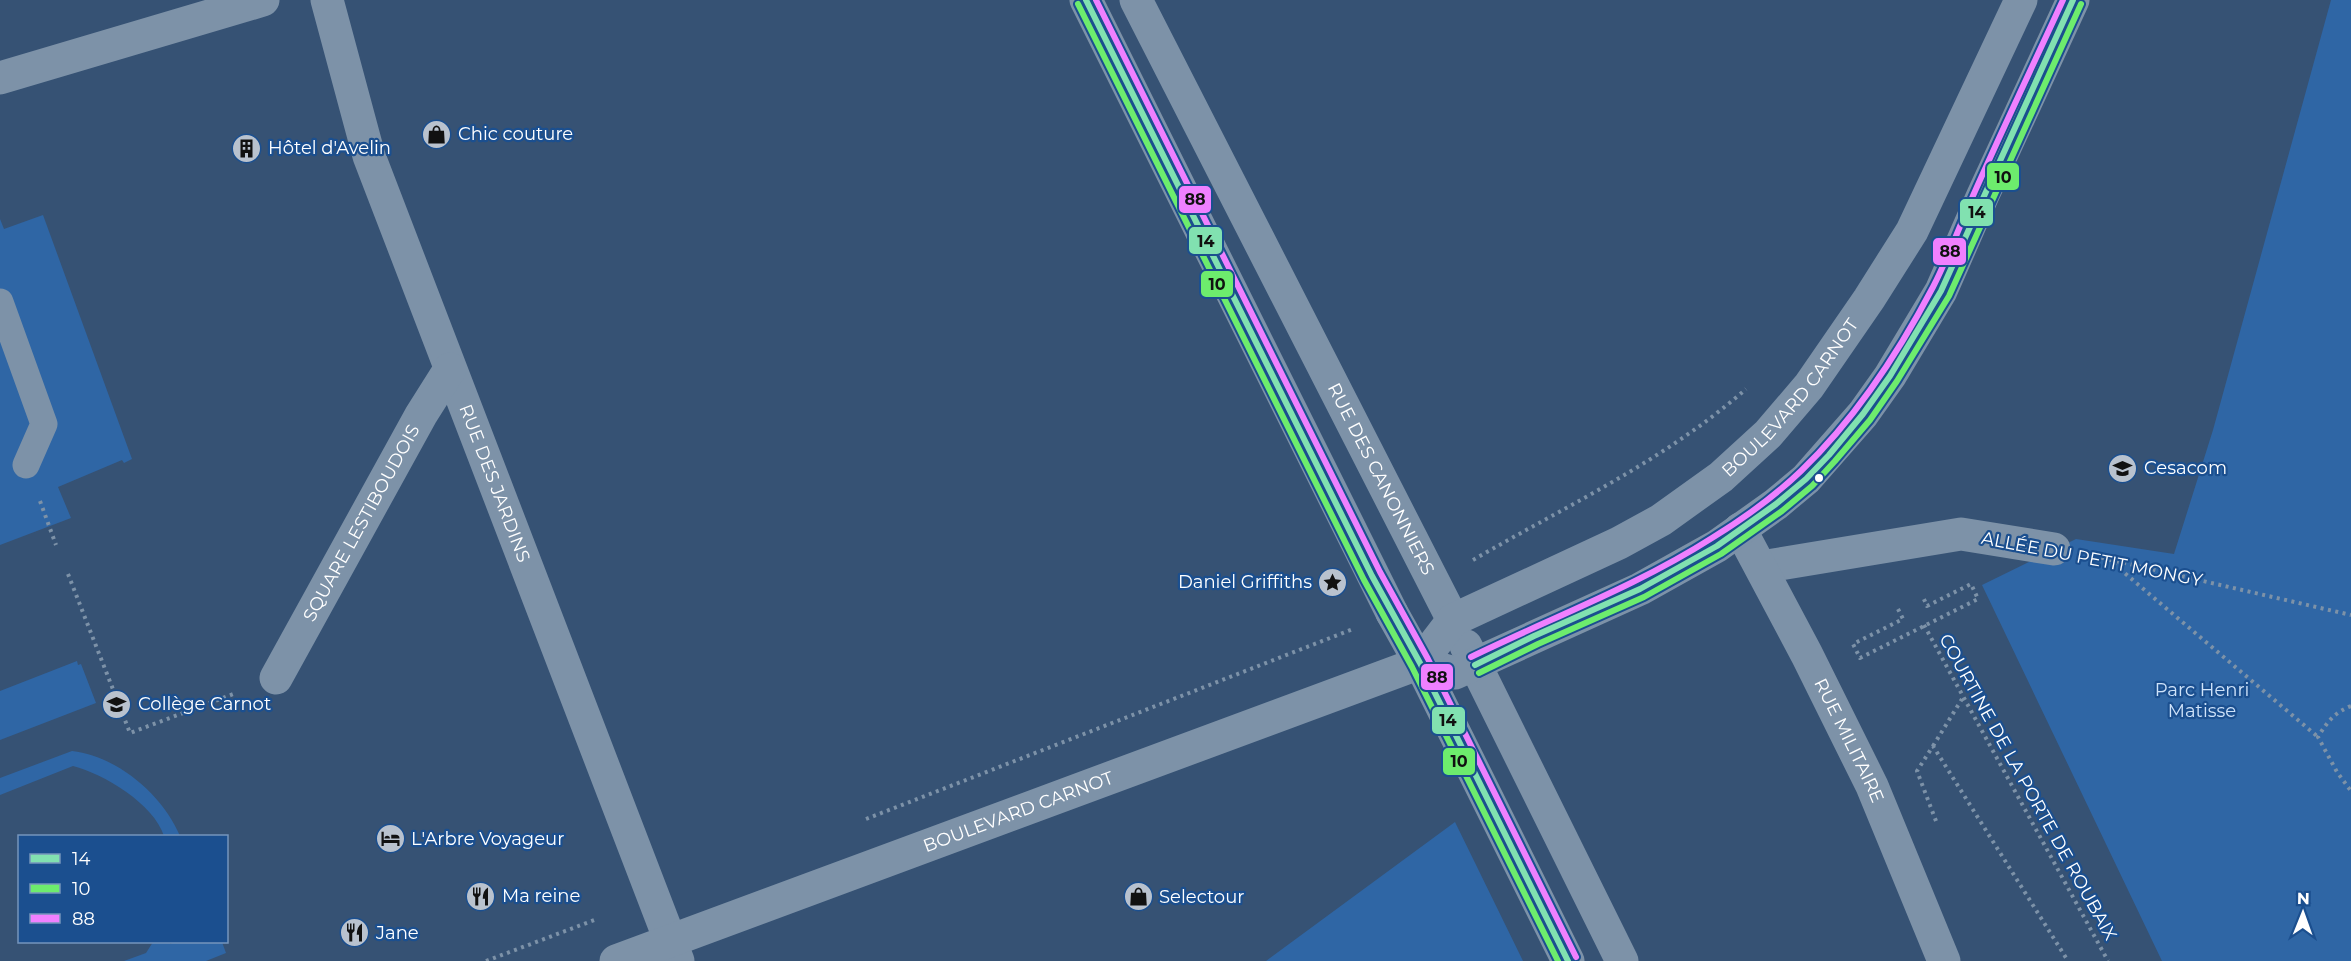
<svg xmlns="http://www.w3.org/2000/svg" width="2351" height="961" font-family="Montserrat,sans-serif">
<rect width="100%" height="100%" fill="#365274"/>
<path fill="#2f66a5" d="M 2331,0 L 2351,0 L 2351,961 L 2162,961 L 1982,585 L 2076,539 L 2174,554 L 2213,430 Z
M 43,215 L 132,459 L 124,463 L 122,460 L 58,487 L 71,518 L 0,545 L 0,219 L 4,229 Z
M 77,661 L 78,665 L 81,664 L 96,703 L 0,740 L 0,691 Z
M 72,751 C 117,756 163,795 180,836 L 164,836 C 154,804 104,774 73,766 L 0,795 L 0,778 Z
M 1455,822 L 1523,961 L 1266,961 Z
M 153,942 L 170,942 L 170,944 L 175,942 L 222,942 L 226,953 L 206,961 L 124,961 L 146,953 Z"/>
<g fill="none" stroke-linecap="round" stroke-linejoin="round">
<path stroke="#7d92a8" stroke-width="4" stroke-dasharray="3 4.5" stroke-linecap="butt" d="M 40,501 L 56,545
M 2094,556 L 2351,615
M 2108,559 L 2318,737
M 1473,560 C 1566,506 1664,461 1746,389
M 68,574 L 130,733 L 236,693
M 1898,609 L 1903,619 L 1853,644 L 1860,658 L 1978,599 L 1971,584 L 1927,606 L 1923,597
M 1924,625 L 2108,961
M 2351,706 C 2335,712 2327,722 2318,737 L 2337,772 L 2351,791
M 1933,746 L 1962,699
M 866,819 L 1353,629
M 1936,821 L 1917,771 L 1933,746 L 2068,961
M 486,961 L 597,919"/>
<path stroke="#7d92a8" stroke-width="27" d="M 0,302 L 44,424 L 26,465"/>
<path stroke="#7d92a8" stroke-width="33" d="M 1761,567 L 1961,534 L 2054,549"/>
<g stroke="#7d92a8" stroke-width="33">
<path id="s1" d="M 327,0 L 369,156 L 678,961"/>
<path d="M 1086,0 L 1392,613"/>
<path id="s2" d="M 1136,0 L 1453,620"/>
<path d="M 0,78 L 263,0"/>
<path id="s3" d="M 1740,529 L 1807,655 L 1872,786 L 1944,961"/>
<path id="s4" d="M 276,678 L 421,415 L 450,369"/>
</g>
<g stroke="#7d92a8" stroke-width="33">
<path d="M 1392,613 L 1420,663 L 1568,961"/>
<path d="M 1466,646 L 1622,961"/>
<path d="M 1420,663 L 1455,673 L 1640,589 L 1717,546 L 1776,504 L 1806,479 L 1863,414 L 1890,376 L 1941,291 L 1983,195 L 2073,0"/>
<path id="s5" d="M 616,961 L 1420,663 L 1453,620 L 1619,543 L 1661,520 L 1721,477 L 1768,434 L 1809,386 L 1869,299 L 1912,231 L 2021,0"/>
</g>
<defs>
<path id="bus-1" d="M 1086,0 L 1372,576 L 1420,663 L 1568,961
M 1475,665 L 1534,636 L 1640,589 L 1717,546 L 1776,504 L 1806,479 L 1829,455 L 1863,414 L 1890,376 L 1941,291 L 2073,0"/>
<path id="bus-2" d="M 1078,4 L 1364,580 L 1412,667 L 1558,961
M 1479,673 L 1538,644 L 1644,597 L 1721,554 L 1782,511 L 1812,486 L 1835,461 L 1870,420 L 1897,381 L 1949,296 L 2081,4"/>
<path id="bus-3" d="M 1096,0 L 1380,572 L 1428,659 L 1576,957
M 1471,657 C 1551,618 1637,586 1712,538 C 1743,519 1775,496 1801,471 C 1854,420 1899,352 1933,287 C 1949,256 1961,222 1976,189 C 2004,126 2034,63 2063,0"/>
</defs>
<use href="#bus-1" stroke="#1b4f8f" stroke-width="10"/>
<use href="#bus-2" stroke="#1b4f8f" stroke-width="10"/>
<use href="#bus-3" stroke="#1b4f8f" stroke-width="10"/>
<use href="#bus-1" stroke="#81e1b0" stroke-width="6"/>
<use href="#bus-2" stroke="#6dec6d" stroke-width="6"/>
<use href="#bus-3" stroke="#ef80ff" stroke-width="6"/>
</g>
<defs>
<symbol id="shop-disc" viewBox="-11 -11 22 22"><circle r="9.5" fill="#b9c2ce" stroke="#1b4f8f"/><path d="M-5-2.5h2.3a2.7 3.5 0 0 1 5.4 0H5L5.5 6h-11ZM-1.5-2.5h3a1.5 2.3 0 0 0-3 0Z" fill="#111"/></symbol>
<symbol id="building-disc" viewBox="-11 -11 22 22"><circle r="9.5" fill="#b9c2ce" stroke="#1b4f8f"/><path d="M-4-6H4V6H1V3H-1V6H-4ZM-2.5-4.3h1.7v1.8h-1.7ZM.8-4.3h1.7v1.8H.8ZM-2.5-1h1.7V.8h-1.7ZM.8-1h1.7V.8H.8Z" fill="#111"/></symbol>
<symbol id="university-disc" viewBox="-11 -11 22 22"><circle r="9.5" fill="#b9c2ce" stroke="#1b4f8f"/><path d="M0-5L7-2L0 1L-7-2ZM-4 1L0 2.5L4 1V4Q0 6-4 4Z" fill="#111"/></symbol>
<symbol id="sight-disc" viewBox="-11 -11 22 22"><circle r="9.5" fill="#b9c2ce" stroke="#1b4f8f"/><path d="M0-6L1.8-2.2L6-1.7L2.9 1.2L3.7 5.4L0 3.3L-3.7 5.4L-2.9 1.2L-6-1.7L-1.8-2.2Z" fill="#111"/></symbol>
<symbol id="school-disc" viewBox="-11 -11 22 22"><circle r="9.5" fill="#b9c2ce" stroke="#1b4f8f"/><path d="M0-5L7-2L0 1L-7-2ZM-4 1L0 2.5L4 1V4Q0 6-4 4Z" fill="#111"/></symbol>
<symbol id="hotel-disc" viewBox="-11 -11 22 22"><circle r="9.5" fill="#b9c2ce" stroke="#1b4f8f"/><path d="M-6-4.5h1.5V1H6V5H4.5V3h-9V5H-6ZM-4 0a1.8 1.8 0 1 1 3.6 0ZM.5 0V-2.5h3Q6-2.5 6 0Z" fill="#111"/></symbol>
<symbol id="restaurant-disc" viewBox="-11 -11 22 22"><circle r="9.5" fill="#b9c2ce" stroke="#1b4f8f"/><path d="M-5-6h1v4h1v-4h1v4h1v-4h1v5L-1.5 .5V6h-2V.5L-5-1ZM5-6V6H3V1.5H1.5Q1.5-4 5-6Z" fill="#111"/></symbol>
</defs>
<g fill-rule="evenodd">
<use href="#shop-disc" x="420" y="118" width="33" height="33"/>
<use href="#building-disc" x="230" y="132" width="33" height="33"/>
<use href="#university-disc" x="2106" y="452" width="33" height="33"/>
<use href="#sight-disc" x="1316" y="566" width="33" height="33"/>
<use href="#school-disc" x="100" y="688" width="33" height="33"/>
<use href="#hotel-disc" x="374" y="822" width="33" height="33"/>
<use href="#restaurant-disc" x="464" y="880" width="33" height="33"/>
<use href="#shop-disc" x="1122" y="880" width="33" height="33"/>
<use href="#restaurant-disc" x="338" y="916" width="33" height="33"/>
</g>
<circle fill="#fff" stroke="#1b4f8f" stroke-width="2" cx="1819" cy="478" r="5"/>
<g text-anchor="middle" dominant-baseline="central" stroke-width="4.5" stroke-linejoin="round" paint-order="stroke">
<g font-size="18" fill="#fff" stroke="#1b4f8f" text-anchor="start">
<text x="458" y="134">Chic couture</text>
<text x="268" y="148">Hôtel d'Avelin</text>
<text x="2144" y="468">Cesacom</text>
<text x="1312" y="582" text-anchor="end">Daniel Griffiths</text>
<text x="138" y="704">Collège Carnot</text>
<text x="411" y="839">L'Arbre Voyageur</text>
<text x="502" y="896">Ma reine</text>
<text x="1159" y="897">Selectour</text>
<text x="376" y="933">Jane</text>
</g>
<g font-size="18" fill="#fff" stroke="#1b4f8f">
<text stroke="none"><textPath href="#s5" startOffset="1322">BOULEVARD CARNOT</textPath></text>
<text stroke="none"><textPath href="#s2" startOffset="538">RUE DES CANONNIERS</textPath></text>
<text stroke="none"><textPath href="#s1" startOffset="512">RUE DES JARDINS</textPath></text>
<text stroke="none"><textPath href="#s4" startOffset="177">SQUARE LESTIBOUDOIS</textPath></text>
<text transform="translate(2092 559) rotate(11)">ALLÉE DU PETIT MONGY</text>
<text stroke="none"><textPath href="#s3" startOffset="238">RUE MILITAIRE</textPath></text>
<text transform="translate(2028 787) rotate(61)">COURTINE DE LA PORTE DE ROUBAIX</text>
<text stroke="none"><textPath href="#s5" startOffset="429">BOULEVARD CARNOT</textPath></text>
</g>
<g font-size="18" fill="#cfe3fa" stroke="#1b4f8f">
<text x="2202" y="690">Parc Henri<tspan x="2202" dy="21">Matisse</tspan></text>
</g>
</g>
<g stroke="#1b4f8f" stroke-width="2">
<rect x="1986" y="162" width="34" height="29" rx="6" fill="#6dec6d"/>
<rect x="1178" y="185" width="34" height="29" rx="6" fill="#ef80ff"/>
<rect x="1959" y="198" width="35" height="29" rx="6" fill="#81e1b0"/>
<rect x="1188" y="226" width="35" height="29" rx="6" fill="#81e1b0"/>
<rect x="1932" y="237" width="35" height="29" rx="6" fill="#ef80ff"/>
<rect x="1200" y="270" width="34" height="28" rx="6" fill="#6dec6d"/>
<rect x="1420" y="663" width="34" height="28" rx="6" fill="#ef80ff"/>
<rect x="1431" y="706" width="35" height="29" rx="6" fill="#81e1b0"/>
<rect x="1442" y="747" width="34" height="29" rx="6" fill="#6dec6d"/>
</g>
<g font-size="16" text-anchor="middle" font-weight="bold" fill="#111">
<text x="2003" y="183">10</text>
<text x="1195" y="205">88</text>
<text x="1977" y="218">14</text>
<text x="1206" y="247">14</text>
<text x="1950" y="257">88</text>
<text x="1217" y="290">10</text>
<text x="1437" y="683">88</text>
<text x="1448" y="726">14</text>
<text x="1459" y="767">10</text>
</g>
<rect x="18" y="835" width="210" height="108" fill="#1b4f8f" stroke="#7695bc" stroke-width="1.5"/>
<rect x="30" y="854" width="30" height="9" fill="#81e1b0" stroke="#7695bc" stroke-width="1.5"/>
<text x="72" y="865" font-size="18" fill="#ffffff">14</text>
<rect x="30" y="884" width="30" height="9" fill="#6dec6d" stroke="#7695bc" stroke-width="1.5"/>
<text x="72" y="895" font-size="18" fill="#ffffff">10</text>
<rect x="30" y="914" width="30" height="9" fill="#ef80ff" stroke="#7695bc" stroke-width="1.5"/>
<text x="72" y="925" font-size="18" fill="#ffffff">88</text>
<g transform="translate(2303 913) rotate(1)" stroke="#1b4f8f" stroke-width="4.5" paint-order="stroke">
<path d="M0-4.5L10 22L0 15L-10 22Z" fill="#ffffff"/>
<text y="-9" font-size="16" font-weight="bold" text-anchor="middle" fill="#ffffff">N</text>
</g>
</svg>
